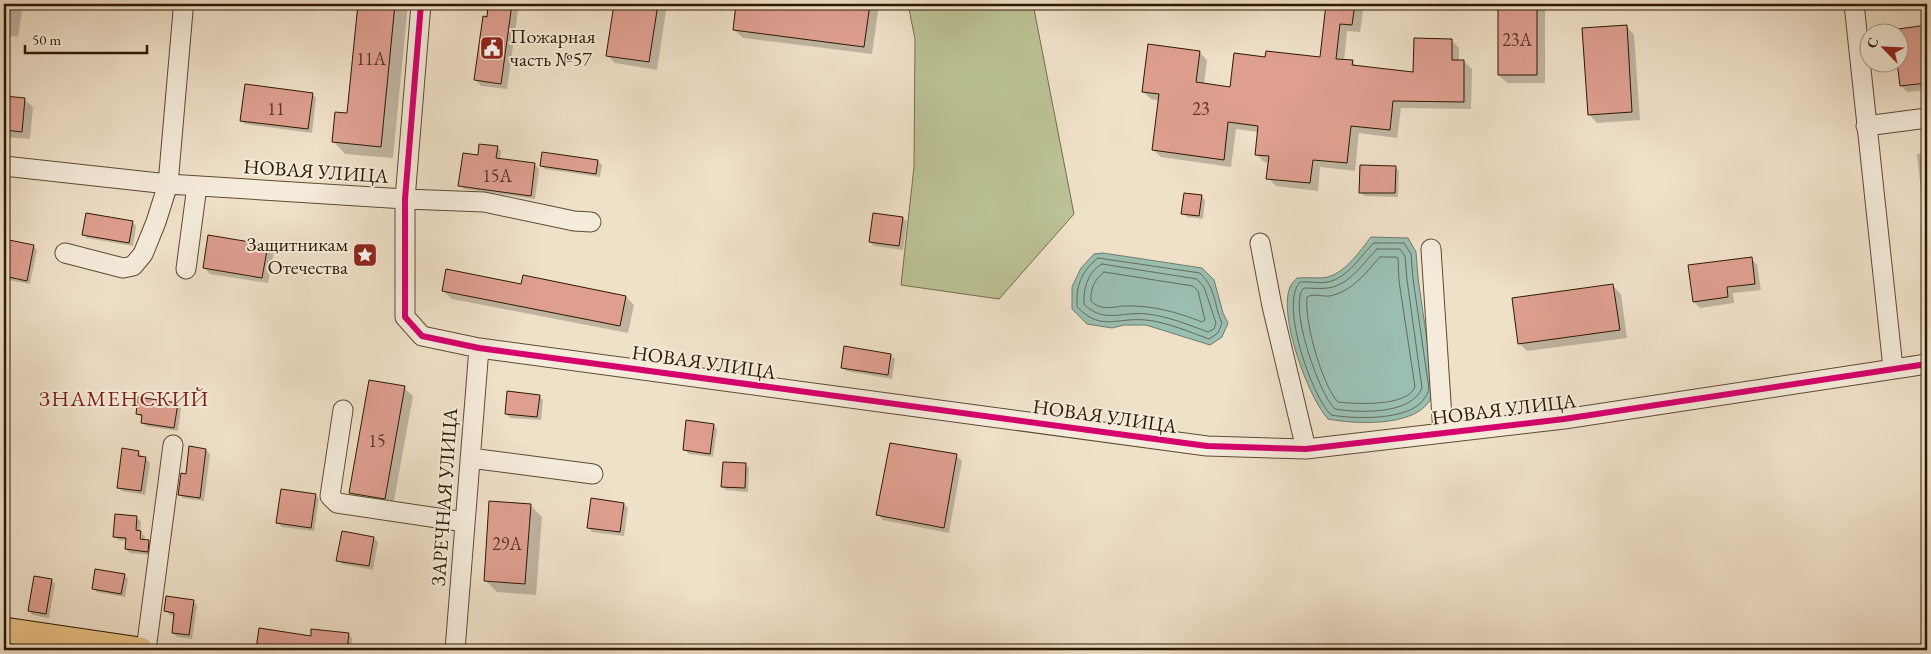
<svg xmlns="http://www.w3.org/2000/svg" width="1931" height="654" font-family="'EB Garamond',serif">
<rect width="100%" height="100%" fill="#efe0c8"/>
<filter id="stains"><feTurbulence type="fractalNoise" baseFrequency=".004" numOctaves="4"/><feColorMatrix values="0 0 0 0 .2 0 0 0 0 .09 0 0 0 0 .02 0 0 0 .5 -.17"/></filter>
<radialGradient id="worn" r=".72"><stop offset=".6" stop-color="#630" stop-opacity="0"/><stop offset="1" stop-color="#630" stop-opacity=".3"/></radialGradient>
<path fill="#bbc295" stroke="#746e4a" d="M 908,4 L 1033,4 L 1074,214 L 999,299 L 901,285 L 914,167 L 915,39 Z"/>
<path fill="#9abeb1" stroke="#6e7c6a" d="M 1371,237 L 1408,238 L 1416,252 L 1418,278 L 1434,389 C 1432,393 1431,400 1428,403 C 1410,427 1354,424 1328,419 C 1308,397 1278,315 1290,287 C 1291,284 1295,280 1297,278 C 1307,277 1319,279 1328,277 C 1347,271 1359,252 1371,237 Z
M 1103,253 L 1202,268 L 1214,280 L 1223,313 L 1228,323 L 1222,337 L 1210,345 L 1146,325 L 1124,325 L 1112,328 L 1087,324 L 1072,309 L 1072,287 L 1081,268 L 1094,254 Z"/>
<path fill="#0003" fill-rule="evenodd" d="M 4,4 L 23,4 L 18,37 L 4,35 Z
M 359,4 L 408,4 L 393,158 L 345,154 L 334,142 L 348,115 Z
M 490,4 L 519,4 L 507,89 L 481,86 L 475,79 Z
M 615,4 L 667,4 L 657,70 L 615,63 L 607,55 Z
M 738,4 L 879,4 L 872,54 L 743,38 L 734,30 Z
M 1263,4 L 1284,4 L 1284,6 Z
M 1327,4 L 1364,4 L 1360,32 L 1347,31 L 1344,61 L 1352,62 L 1357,66 L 1414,73 L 1451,40 L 1459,48 L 1459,61 L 1464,61 L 1472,69 L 1471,109 L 1401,108 L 1397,138 L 1359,133 L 1355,171 L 1320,167 L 1318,191 L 1276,186 L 1268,178 L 1269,163 L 1264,162 L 1256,154 L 1258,132 L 1236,129 L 1231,167 L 1161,157 L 1153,150 L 1160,101 L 1151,99 L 1143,92 L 1199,52 L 1207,60 L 1204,85 L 1231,88 L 1266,58 L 1321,58 Z
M 1499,4 L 1545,4 L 1545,83 L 1507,83 L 1499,75 Z
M 1925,4 L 1927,4 L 1927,21 L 1927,20 Z
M 1626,26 L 1634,35 L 1640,120 L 1597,123 L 1589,114 Z
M 1926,27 L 1927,90 L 1907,92 L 1901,86 L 1898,32 L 1895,32 L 1895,31 Z
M 312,94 L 316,98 L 312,133 L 245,124 L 241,120 Z
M 4,97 L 24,99 L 33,107 L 30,139 L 4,137 Z
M 497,147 L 501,151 L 500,160 L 535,165 L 539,169 L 535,199 L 464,189 L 460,185 L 479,156 Z
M 543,153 L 598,161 L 602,165 L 600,177 L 545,169 L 541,165 Z
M 1927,153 L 1927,214 L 1923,210 L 1917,154 Z
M 1395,167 L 1399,171 L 1398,197 L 1365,196 L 1360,192 Z
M 1201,196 L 1205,200 L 1203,219 L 1187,217 L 1183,213 Z
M 874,214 L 903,218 L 907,222 L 903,250 L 874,246 L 870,242 Z
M 132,222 L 136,226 L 133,246 L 87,238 L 83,234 Z
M 4,240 L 33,246 L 37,250 L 30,284 L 4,279 Z
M 267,246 L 274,252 L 268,283 L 210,274 L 204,267 Z
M 1751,258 L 1757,265 L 1761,290 L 1733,293 L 1734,303 L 1700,308 L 1694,302 Z
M 1925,263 L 1927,263 L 1927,278 Z
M 522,285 L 626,297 L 634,305 L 628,333 L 452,299 L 443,291 Z
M 1613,286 L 1621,294 L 1627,338 L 1527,351 L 1519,343 Z
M 891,355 L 895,359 L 892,379 L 846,371 L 842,367 Z
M 404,388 L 413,396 L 393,506 L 359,501 L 350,493 Z
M 539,396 L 543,400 L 541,420 L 511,418 L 506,414 Z
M 177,404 L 181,408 L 178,431 L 146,426 L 142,422 L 143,418 L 137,414 Z
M 713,425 L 717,429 L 713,457 L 689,454 L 685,450 Z
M 206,450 L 210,454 L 204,501 L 183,498 L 179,494 Z
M 138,452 L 142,456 L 142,458 L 146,459 L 150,463 L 145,495 L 122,491 L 118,487 Z
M 957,456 L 962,461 L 949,533 L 883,520 L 878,514 Z
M 745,464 L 749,468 L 748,492 L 726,490 L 722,486 Z
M 315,495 L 319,499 L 314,531 L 282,527 L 278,523 Z
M 624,504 L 628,508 L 624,536 L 592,532 L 588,527 Z
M 530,505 L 542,517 L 536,595 L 497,592 L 485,580 Z
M 137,518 L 141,522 L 140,532 L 145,536 L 144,540 L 149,541 L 153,545 L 151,555 L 130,553 L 126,549 L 127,541 L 118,540 L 114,536 ZM 139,534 L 142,534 L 140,545 Z
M 374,538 L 378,542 L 373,570 L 342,564 L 338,560 Z
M 124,575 L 128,579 L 125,597 L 97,592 L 93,588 Z
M 51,580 L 55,584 L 49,618 L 33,615 L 29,611 Z
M 193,601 L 197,605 L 192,639 L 177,637 L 173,633 L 175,616 L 170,615 L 166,611 Z
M 348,634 L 352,638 L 351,650 L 259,650 L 257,648 Z
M 383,644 L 421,650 L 382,650 Z"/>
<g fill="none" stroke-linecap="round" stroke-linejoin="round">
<path stroke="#636c58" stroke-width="1" d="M 1374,243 L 1404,243 L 1411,254 L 1413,279 L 1429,389 C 1428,392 1426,397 1424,399 C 1410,421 1354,419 1331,415 C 1312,397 1279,303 1300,282 C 1309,281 1320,284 1328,282 C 1349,277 1360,256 1374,243 Z
M 1377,249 L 1400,249 L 1405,256 L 1407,280 L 1422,388 C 1411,415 1359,413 1335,409 C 1319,395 1287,302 1304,288 C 1312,288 1320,289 1328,288 C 1350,285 1363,263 1377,249 Z
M 1380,257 L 1396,257 L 1398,258 L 1399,281 L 1415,387 C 1407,407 1356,404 1338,402 C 1322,385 1304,321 1307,297 C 1314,293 1323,297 1330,296 C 1352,291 1366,273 1380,257 Z
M 1098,258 L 1200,273 C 1217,290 1213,303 1222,323 L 1218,333 L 1209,339 C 1190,332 1166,322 1146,320 C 1116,317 1102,332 1077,307 C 1076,286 1081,271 1098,258 Z
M 1102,264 L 1197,279 L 1204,287 L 1216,323 L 1214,329 L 1208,332 C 1189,325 1167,316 1147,314 C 1123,311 1103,324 1084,304 C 1083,289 1088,271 1102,264 Z
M 1104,272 L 1193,286 L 1198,291 L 1205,320 L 1202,322 C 1177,312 1151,305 1124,306 C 1112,307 1101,311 1091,301 C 1090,289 1095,279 1104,272 Z"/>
</g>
<path fill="#de9f90" stroke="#2c1900" d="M 358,4 L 395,4 L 381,147 L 332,142 L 335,112 L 347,113 Z
M 488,4 L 512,4 L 501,84 L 474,80 L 483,16 L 487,17 Z
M 614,4 L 658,4 L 649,62 L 606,56 Z
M 736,4 L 870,4 L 864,47 L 733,30 Z
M 1326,4 L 1355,4 L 1352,25 L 1340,24 L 1336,59 L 1353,60 L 1352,65 L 1413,72 L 1414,38 L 1452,39 L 1452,60 L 1464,60 L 1464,102 L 1393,101 L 1390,130 L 1351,126 L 1347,163 L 1313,160 L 1310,183 L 1266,179 L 1269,156 L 1255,155 L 1258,126 L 1228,122 L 1224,160 L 1152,150 L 1159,94 L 1142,92 L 1148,44 L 1200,51 L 1196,82 L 1230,87 L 1234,53 L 1265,57 L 1266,51 L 1320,57 Z
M 1498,4 L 1537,4 L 1537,75 L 1498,75 Z
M 1627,25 L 1632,112 L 1588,115 L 1582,28 Z
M 1927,25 L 1927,83 L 1900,86 L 1897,62 L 1898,29 Z
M 245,84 L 313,93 L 308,129 L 240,121 Z
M 4,96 L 25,98 L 22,132 L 4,130 Z
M 479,144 L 498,146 L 496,158 L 535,163 L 531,196 L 458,186 L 463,153 L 478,155 Z
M 542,152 L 598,160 L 596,174 L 540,166 Z
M 1360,165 L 1396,166 L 1395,193 L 1359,193 Z
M 1184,193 L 1202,195 L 1199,216 L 1181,214 Z
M 86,213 L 133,221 L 129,243 L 82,235 Z
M 873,213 L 903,217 L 899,246 L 869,242 Z
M 208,235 L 268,245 L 262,278 L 203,268 Z
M 4,239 L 34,245 L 27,281 L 4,276 Z
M 1752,257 L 1755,284 L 1727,287 L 1728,297 L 1693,302 L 1688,265 Z
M 446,269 L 521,284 L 523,275 L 626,296 L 620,326 L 442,291 Z
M 1613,284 L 1620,330 L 1518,344 L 1512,298 Z
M 844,346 L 891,354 L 888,375 L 841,368 Z
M 369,380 L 405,386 L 385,499 L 349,493 Z
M 507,391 L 540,395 L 537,417 L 505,414 Z
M 138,397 L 178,403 L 174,428 L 141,423 L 142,415 L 136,414 Z
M 686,420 L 714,424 L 710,454 L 683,450 Z
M 890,443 L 957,454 L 944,528 L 876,515 Z
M 189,446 L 206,449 L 200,498 L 178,495 L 181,473 L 186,474 Z
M 122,448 L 139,451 L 138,456 L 146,457 L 141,491 L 117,488 Z
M 723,462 L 746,463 L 745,488 L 721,487 Z
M 281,489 L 316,494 L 311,528 L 276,523 Z
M 591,498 L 624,503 L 620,532 L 587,528 Z
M 489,501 L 531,504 L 525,584 L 484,581 Z
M 115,514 L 137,516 L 136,530 L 141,531 L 140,539 L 149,540 L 148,552 L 125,549 L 126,538 L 113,537 Z
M 342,531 L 374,537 L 369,566 L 336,561 Z
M 95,569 L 125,574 L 121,594 L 92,589 Z
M 34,576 L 52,579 L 46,614 L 28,611 Z
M 166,596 L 194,600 L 189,635 L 172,633 L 174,613 L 164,611 Z
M 259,628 L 311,636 L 311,629 L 349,633 L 347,650 L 256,649 Z"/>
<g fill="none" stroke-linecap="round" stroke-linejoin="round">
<defs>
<path id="minor" d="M 421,4 L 405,199 L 405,317 L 422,336 L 479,348 L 1207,446 L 1306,449 L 1564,419 L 1927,364
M 1854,4 L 1893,368
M 1866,126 L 1927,118
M 4,166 L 168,184 L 405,199 L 484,202 L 574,221 L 591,222
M 1260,243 L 1272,306 L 1306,449
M 1431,249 L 1443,433
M 65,253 L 123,268 L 133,266 L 143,254 L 156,222 L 168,184 L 183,11
M 186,269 L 197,186
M 343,410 L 330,496 L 337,503 L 465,522
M 470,458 L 593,474
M 146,650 L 173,445
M 455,650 L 479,348"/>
<path id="major" d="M 4,630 L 140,650"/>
</defs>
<use href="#minor" stroke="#5d4b32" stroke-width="21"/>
<use href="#major" stroke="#2c1900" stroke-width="27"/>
<use href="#minor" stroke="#f5ebdb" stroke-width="19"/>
<use href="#major" stroke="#e8c084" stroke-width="25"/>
<defs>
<path id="cycleway" d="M 421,4 L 405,199 L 405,317 L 422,336 L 479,348 L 1207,446 L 1306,449 L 1564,419 L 1927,364"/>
</defs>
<use href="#cycleway" stroke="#f5ebdb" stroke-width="9"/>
<use href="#cycleway" stroke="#d6006c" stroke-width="6"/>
</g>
<defs>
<symbol id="civic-square" viewBox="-11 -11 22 22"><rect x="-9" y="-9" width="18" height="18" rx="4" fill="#8f2418" stroke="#f5ebdb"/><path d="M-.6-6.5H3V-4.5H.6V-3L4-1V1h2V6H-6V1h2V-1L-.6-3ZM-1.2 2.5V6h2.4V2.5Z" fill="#fff"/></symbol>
<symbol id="sight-square" viewBox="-11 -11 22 22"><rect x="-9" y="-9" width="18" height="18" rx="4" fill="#8f2418" stroke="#f5ebdb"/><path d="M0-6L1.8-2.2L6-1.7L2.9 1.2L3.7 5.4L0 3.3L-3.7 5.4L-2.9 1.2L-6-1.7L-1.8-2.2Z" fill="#fff"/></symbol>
</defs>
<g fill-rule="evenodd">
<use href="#civic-square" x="478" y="34" width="28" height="28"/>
<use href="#sight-square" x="351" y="241" width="28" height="28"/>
</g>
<g text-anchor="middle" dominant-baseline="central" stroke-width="4" stroke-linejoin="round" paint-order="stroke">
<g font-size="18" fill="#583a24">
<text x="1517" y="39">23А</text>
<text x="371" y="58">11А</text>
<text x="276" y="108">11</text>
<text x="1201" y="108">23</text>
<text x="497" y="175">15А</text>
<text x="377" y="440">15</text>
<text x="507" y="543">29А</text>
</g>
<g font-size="20" fill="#2c1900" stroke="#f5ebdb" text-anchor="start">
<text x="510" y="36">Пожарная<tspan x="510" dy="23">часть №57</tspan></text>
<text x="348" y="244" text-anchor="end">Защитникам<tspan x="348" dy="23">Отечества</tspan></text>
</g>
<g font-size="20" fill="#2c1900" stroke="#f5ebdb">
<text transform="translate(316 171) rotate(4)">НОВАЯ УЛИЦА</text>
<text transform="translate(704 362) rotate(8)">НОВАЯ УЛИЦА</text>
<text transform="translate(1504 409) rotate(-7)">НОВАЯ УЛИЦА</text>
<text transform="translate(1105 416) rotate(8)">НОВАЯ УЛИЦА</text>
<text transform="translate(444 497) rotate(-86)">ЗАРЕЧНАЯ УЛИЦА</text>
</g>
<g font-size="22" letter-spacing="1" fill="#7a1f14" stroke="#f5ebdb">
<text x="124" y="398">ЗНАМЕНСКИЙ</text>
</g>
</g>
<rect width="1931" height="654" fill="none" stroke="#efe0c8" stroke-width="20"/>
<rect x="5" y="5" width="1921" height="644" fill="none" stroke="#2c1900" stroke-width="2.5"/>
<rect x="10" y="10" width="1911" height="634" fill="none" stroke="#2c1900"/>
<g transform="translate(1884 48) rotate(294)"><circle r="24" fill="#f5ebdb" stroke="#a59783"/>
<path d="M0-4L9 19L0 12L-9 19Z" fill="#8f2418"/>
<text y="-8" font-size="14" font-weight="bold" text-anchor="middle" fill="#2c1900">С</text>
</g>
<path d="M25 45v8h122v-8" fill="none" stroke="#2c1900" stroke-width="2.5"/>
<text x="32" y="45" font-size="15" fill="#2c1900" stroke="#f5ebdb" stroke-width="4" paint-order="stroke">50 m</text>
<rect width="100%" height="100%" filter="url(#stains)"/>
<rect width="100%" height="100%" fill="url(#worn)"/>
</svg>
